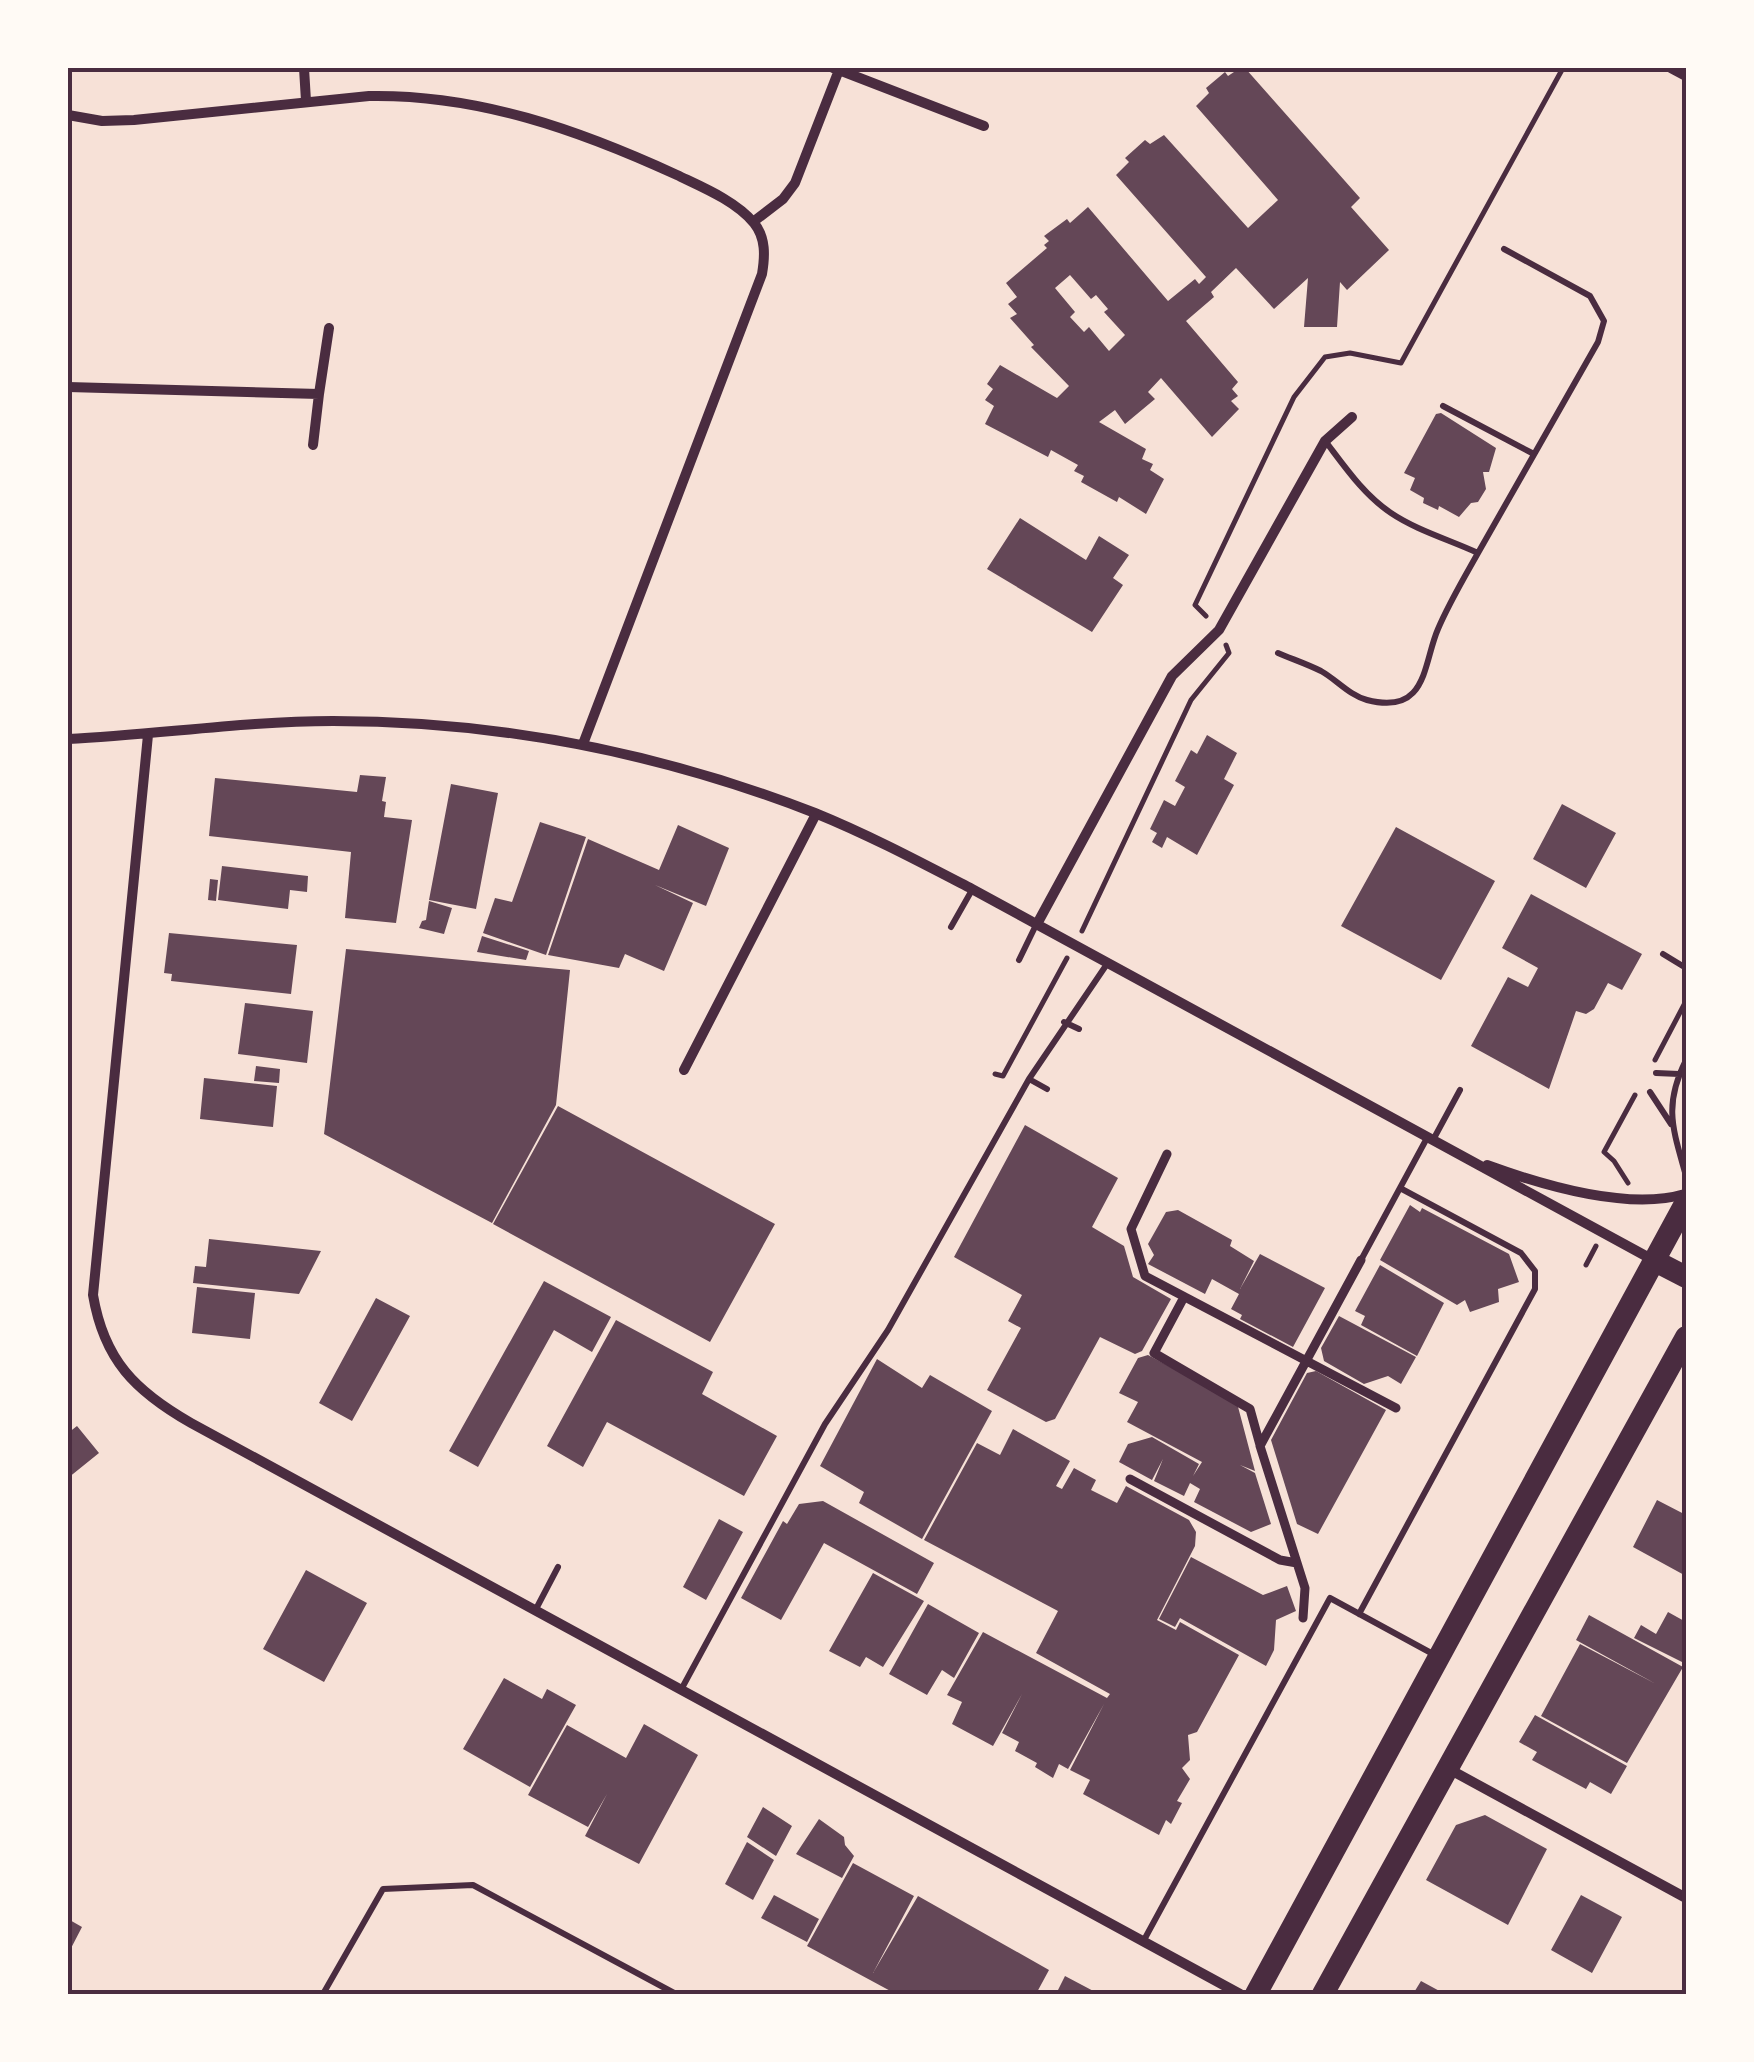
<svg xmlns="http://www.w3.org/2000/svg" width="1754" height="2062" font-family="'Fira Sans',sans-serif">
<rect width="100%" height="100%" fill="#f7e1d7"/>
<path fill="#644757" fill-rule="evenodd" d="M 1240,68 L 1245,68 L 1360,198 L 1351,207 L 1389,250 L 1347,290 L 1340,282 L 1337,327 L 1304,327 L 1308,278 L 1274,309 L 1236,268 L 1211,292 L 1214,297 L 1186,321 L 1238,382 L 1232,389 L 1238,396 L 1231,401 L 1239,409 L 1212,437 L 1161,378 L 1148,392 L 1155,399 L 1125,424 L 1115,410 L 1099,422 L 1146,449 L 1142,459 L 1153,464 L 1150,470 L 1164,479 L 1146,514 L 1119,497 L 1117,502 L 1081,482 L 1084,476 L 1074,471 L 1078,465 L 1051,450 L 1048,457 L 985,424 L 994,406 L 985,400 L 993,389 L 987,384 L 1000,365 L 1057,398 L 1069,386 L 1031,347 L 1034,345 L 1010,318 L 1017,314 L 1008,304 L 1017,297 L 1006,283 L 1047,248 L 1044,245 L 1049,241 L 1044,236 L 1067,219 L 1070,223 L 1088,207 L 1168,301 L 1195,279 L 1199,284 L 1206,277 L 1116,175 L 1129,162 L 1125,158 L 1145,140 L 1150,144 L 1164,135 L 1248,228 L 1278,200 L 1196,106 L 1209,93 L 1206,88 L 1225,72 L 1228,76 ZM 1070,275 L 1091,299 L 1096,295 L 1108,309 L 1104,312 L 1125,335 L 1109,351 L 1089,327 L 1084,332 L 1070,317 L 1075,312 L 1055,288 Z
M 1441,413 L 1496,448 L 1489,472 L 1483,472 L 1486,489 L 1478,502 L 1471,503 L 1459,517 L 1439,506 L 1438,510 L 1423,503 L 1424,498 L 1410,490 L 1415,478 L 1404,473 L 1436,414 Z
M 1020,518 L 1086,560 L 1099,536 L 1129,555 L 1113,578 L 1123,585 L 1092,632 L 987,569 Z
M 1207,735 L 1237,753 L 1224,779 L 1234,785 L 1197,855 L 1167,837 L 1162,848 L 1152,842 L 1157,833 L 1150,829 L 1164,800 L 1175,806 L 1185,787 L 1175,781 L 1191,750 L 1197,754 Z
M 360,775 L 386,777 L 382,801 L 386,802 L 384,817 L 412,820 L 396,923 L 345,918 L 351,852 L 209,836 L 215,778 L 357,792 Z
M 451,784 L 498,793 L 476,909 L 429,900 Z
M 1562,804 L 1616,833 L 1586,888 L 1533,859 Z
M 540,822 L 586,837 L 546,955 L 483,933 L 495,898 L 512,902 Z
M 678,825 L 729,848 L 706,906 L 655,885 L 693,903 L 664,971 L 625,954 L 619,968 L 548,955 L 588,839 L 659,870 Z
M 1396,827 L 1495,881 L 1441,980 L 1341,926 Z
M 222,866 L 308,876 L 307,892 L 290,890 L 288,909 L 218,900 Z
M 210,879 L 218,880 L 216,901 L 208,900 Z
M 1531,894 L 1642,954 L 1622,990 L 1608,983 L 1594,1009 L 1586,1014 L 1576,1011 L 1549,1089 L 1471,1046 L 1508,977 L 1528,987 L 1538,968 L 1502,948 Z
M 429,901 L 452,908 L 444,934 L 419,928 L 422,921 L 426,920 Z
M 169,933 L 297,945 L 291,994 L 171,981 L 172,974 L 164,973 Z
M 482,936 L 529,951 L 526,960 L 477,952 Z
M 346,949 L 570,970 L 556,1105 L 492,1223 L 324,1134 Z
M 245,1003 L 313,1011 L 307,1063 L 238,1054 Z
M 256,1066 L 280,1069 L 279,1083 L 254,1081 Z
M 204,1078 L 277,1086 L 273,1127 L 200,1119 Z
M 558,1106 L 775,1224 L 710,1342 L 493,1224 Z
M 1025,1125 L 1118,1178 L 1092,1227 L 1124,1246 L 1133,1277 L 1171,1299 L 1142,1351 L 1135,1354 L 1100,1337 L 1055,1419 L 1046,1422 L 987,1390 L 1021,1328 L 1008,1321 L 1022,1295 L 954,1257 Z
M 1410,1205 L 1420,1212 L 1422,1208 L 1509,1254 L 1519,1282 L 1498,1289 L 1499,1302 L 1470,1312 L 1465,1300 L 1457,1305 L 1380,1260 Z
M 1178,1210 L 1232,1240 L 1230,1246 L 1254,1261 L 1240,1289 L 1260,1254 L 1325,1288 L 1293,1347 L 1240,1319 L 1242,1315 L 1231,1309 L 1239,1294 L 1212,1279 L 1205,1294 L 1148,1264 L 1154,1255 L 1148,1244 L 1166,1212 Z
M 209,1239 L 321,1251 L 299,1294 L 193,1283 L 195,1266 L 206,1267 Z
M 1380,1265 L 1444,1303 L 1417,1356 L 1361,1325 L 1365,1316 L 1355,1311 Z
M 544,1281 L 611,1317 L 592,1352 L 554,1330 L 478,1467 L 449,1451 Z
M 197,1287 L 255,1293 L 250,1339 L 192,1333 Z
M 376,1298 L 410,1316 L 352,1421 L 319,1403 Z
M 1339,1316 L 1416,1357 L 1401,1384 L 1388,1376 L 1364,1384 L 1324,1361 L 1321,1348 Z
M 616,1320 L 713,1372 L 702,1394 L 777,1436 L 744,1496 L 607,1422 L 583,1467 L 547,1446 Z
M 1148,1355 L 1237,1403 L 1255,1471 L 1240,1465 L 1255,1473 L 1271,1524 L 1251,1532 L 1194,1502 L 1200,1489 L 1190,1483 L 1184,1496 L 1154,1481 L 1163,1459 L 1152,1480 L 1119,1462 L 1128,1444 L 1152,1437 L 1199,1464 L 1193,1476 L 1202,1462 L 1127,1422 L 1138,1402 L 1119,1393 L 1138,1358 Z
M 877,1359 L 922,1388 L 930,1375 L 992,1411 L 922,1539 L 859,1503 L 864,1492 L 820,1466 Z
M 1316,1371 L 1386,1410 L 1318,1534 L 1297,1524 L 1271,1440 L 1307,1373 Z
M 77,1426 L 99,1453 L 68,1478 L 68,1433 Z
M 1013,1429 L 1070,1461 L 1056,1486 L 1062,1489 L 1074,1468 L 1096,1480 L 1091,1490 L 1117,1503 L 1126,1486 L 1189,1520 L 1196,1532 L 1195,1546 L 1157,1620 L 1176,1630 L 1180,1622 L 1239,1655 L 1197,1732 L 1188,1735 L 1190,1760 L 1182,1768 L 1190,1779 L 1177,1801 L 1182,1803 L 1171,1824 L 1166,1820 L 1159,1835 L 1083,1794 L 1090,1780 L 1070,1770 L 1104,1704 L 1068,1769 L 1059,1764 L 1053,1778 L 1035,1767 L 1037,1763 L 1015,1751 L 1019,1742 L 1002,1733 L 1022,1694 L 993,1746 L 952,1724 L 962,1702 L 947,1695 L 983,1632 L 1107,1698 L 1110,1694 L 1036,1653 L 1058,1611 L 924,1540 L 977,1443 L 1000,1455 Z
M 1657,1500 L 1686,1515 L 1686,1576 L 1633,1547 Z
M 823,1501 L 934,1563 L 917,1594 L 824,1543 L 781,1620 L 741,1598 L 783,1521 L 787,1524 L 799,1504 Z
M 719,1519 L 743,1532 L 706,1600 L 683,1587 Z
M 1191,1557 L 1263,1595 L 1287,1586 L 1296,1611 L 1276,1620 L 1274,1650 L 1266,1666 L 1180,1618 L 1175,1627 L 1159,1619 Z
M 306,1570 L 367,1603 L 324,1682 L 263,1649 Z
M 873,1573 L 924,1601 L 883,1667 L 866,1657 L 860,1667 L 829,1651 Z
M 928,1604 L 979,1633 L 954,1678 L 942,1670 L 927,1695 L 889,1674 Z
M 1668,1612 L 1686,1622 L 1686,1664 L 1634,1638 L 1641,1625 L 1656,1634 Z
M 1589,1615 L 1683,1667 L 1627,1763 L 1541,1716 L 1580,1644 L 1656,1684 L 1576,1640 Z
M 504,1678 L 542,1699 L 547,1689 L 576,1705 L 530,1787 L 463,1749 Z
M 1535,1715 L 1627,1766 L 1611,1794 L 1590,1782 L 1586,1789 L 1532,1760 L 1537,1752 L 1519,1742 Z
M 644,1724 L 698,1755 L 639,1864 L 585,1836 L 607,1794 L 588,1827 L 528,1795 L 567,1725 L 626,1758 Z
M 763,1807 L 792,1826 L 776,1856 L 747,1837 Z
M 1485,1815 L 1547,1849 L 1508,1925 L 1426,1880 L 1456,1825 Z
M 819,1819 L 844,1837 L 845,1845 L 854,1856 L 842,1878 L 796,1854 Z
M 747,1842 L 774,1860 L 753,1900 L 725,1884 Z
M 853,1863 L 914,1896 L 873,1973 L 918,1896 L 1049,1970 L 1036,1994 L 896,1994 L 807,1946 Z
M 774,1895 L 819,1919 L 807,1942 L 761,1918 Z
M 1581,1895 L 1622,1917 L 1592,1973 L 1551,1950 Z
M 68,1919 L 82,1927 L 68,1954 Z
M 1065,1976 L 1099,1994 L 1056,1994 Z
M 1421,1981 L 1445,1994 L 1413,1994 Z"/>
<g fill="none" stroke-linecap="round" stroke-linejoin="round">
<path stroke="#4a2c40" stroke-width="5" d="M 1206,616 L 1195,605 L 1294,397 L 1325,357 L 1350,353 L 1401,363 L 1563,68
M 1082,931 L 1191,700 L 1229,653 L 1226,645
M 1655,1060 L 1686,1001
M 995,1074 L 1003,1076 L 1067,958
M 1628,1183 L 1614,1161 L 1604,1152 L 1635,1095
M 1586,1265 L 1596,1246"/>
<path stroke="#4a2c40" stroke-width="6" d="M 1443,406 L 1532,453
M 1326,442 C 1345,467 1364,495 1391,513 C 1416,530 1450,540 1478,553 L 1598,342 L 1604,321 L 1590,296 L 1504,249
M 1278,653 C 1292,659 1307,664 1321,671 C 1337,680 1349,695 1367,700 C 1428,716 1423,663 1438,629 C 1449,603 1464,578 1478,553
M 951,927 L 972,890
M 1663,954 L 1686,968
M 1019,960 L 1036,925
M 1064,1022 L 1079,1029
M 1686,1060 C 1663,1106 1673,1129 1686,1176
M 1656,1073 L 1679,1074
M 1029,1079 L 1047,1089
M 1650,1092 L 1671,1124
M 1433,1140 L 1460,1090
M 1361,1260 L 1427,1138
M 536,1609 L 558,1567
M 1359,1614 L 1535,1289 L 1535,1271 L 1521,1253 L 1400,1188
M 682,1688 L 825,1424 L 888,1330 L 1029,1079 L 1107,964
M 1144,1940 L 1330,1598 L 1433,1654
M 323,1994 L 383,1889 L 473,1885 L 676,1994
M 442,1994 L 444,1994"/>
<path stroke="#4a2c40" stroke-width="9" d="M 1167,1154 L 1131,1229 L 1145,1276 L 1396,1408
M 1184,1297 L 1154,1353 L 1250,1409 L 1260,1445
M 1130,1479 L 1280,1560 L 1297,1563
M 1303,1618 L 1305,1588 L 1260,1446 L 1361,1260"/>
<path stroke="#4a2c40" stroke-width="10" d="M 304,68 L 306,101
M 1671,68 L 1686,76
M 839,70 L 984,126
M 68,115 L 102,121 L 134,120 L 369,96 C 478,94 579,130 677,175 C 702,187 736,201 754,223 C 766,238 765,256 762,274 L 583,744
M 753,222 L 783,199 L 795,183 L 839,70 L 833,68
M 68,387 L 319,394 L 329,328
M 313,445 L 319,394
M 148,735 L 93,1295 C 104,1360 135,1391 191,1423 L 1240,1994
M 68,739 C 156,735 244,721 333,721 C 498,721 661,753 815,813 C 869,835 920,862 972,889 L 1655,1261
M 1037,924 L 1172,676 L 1219,630 L 1325,441 L 1352,417
M 684,1070 L 816,814
M 1487,1165 C 1542,1185 1628,1211 1685,1194
M 1447,1768 L 1686,1898"/>
<path stroke="#4a2c40" stroke-width="22" d="M 1655,1261 L 1686,1277
M 1256,1994 L 1686,1202
M 1323,1994 L 1686,1337"/>
</g>
<rect width="1754" height="2062" fill="none" stroke="#fffaf5" stroke-width="140"/>
<rect x="70" y="70" width="1614" height="1922" fill="none" stroke="#4a2c40" stroke-width="4"/>
</svg>
